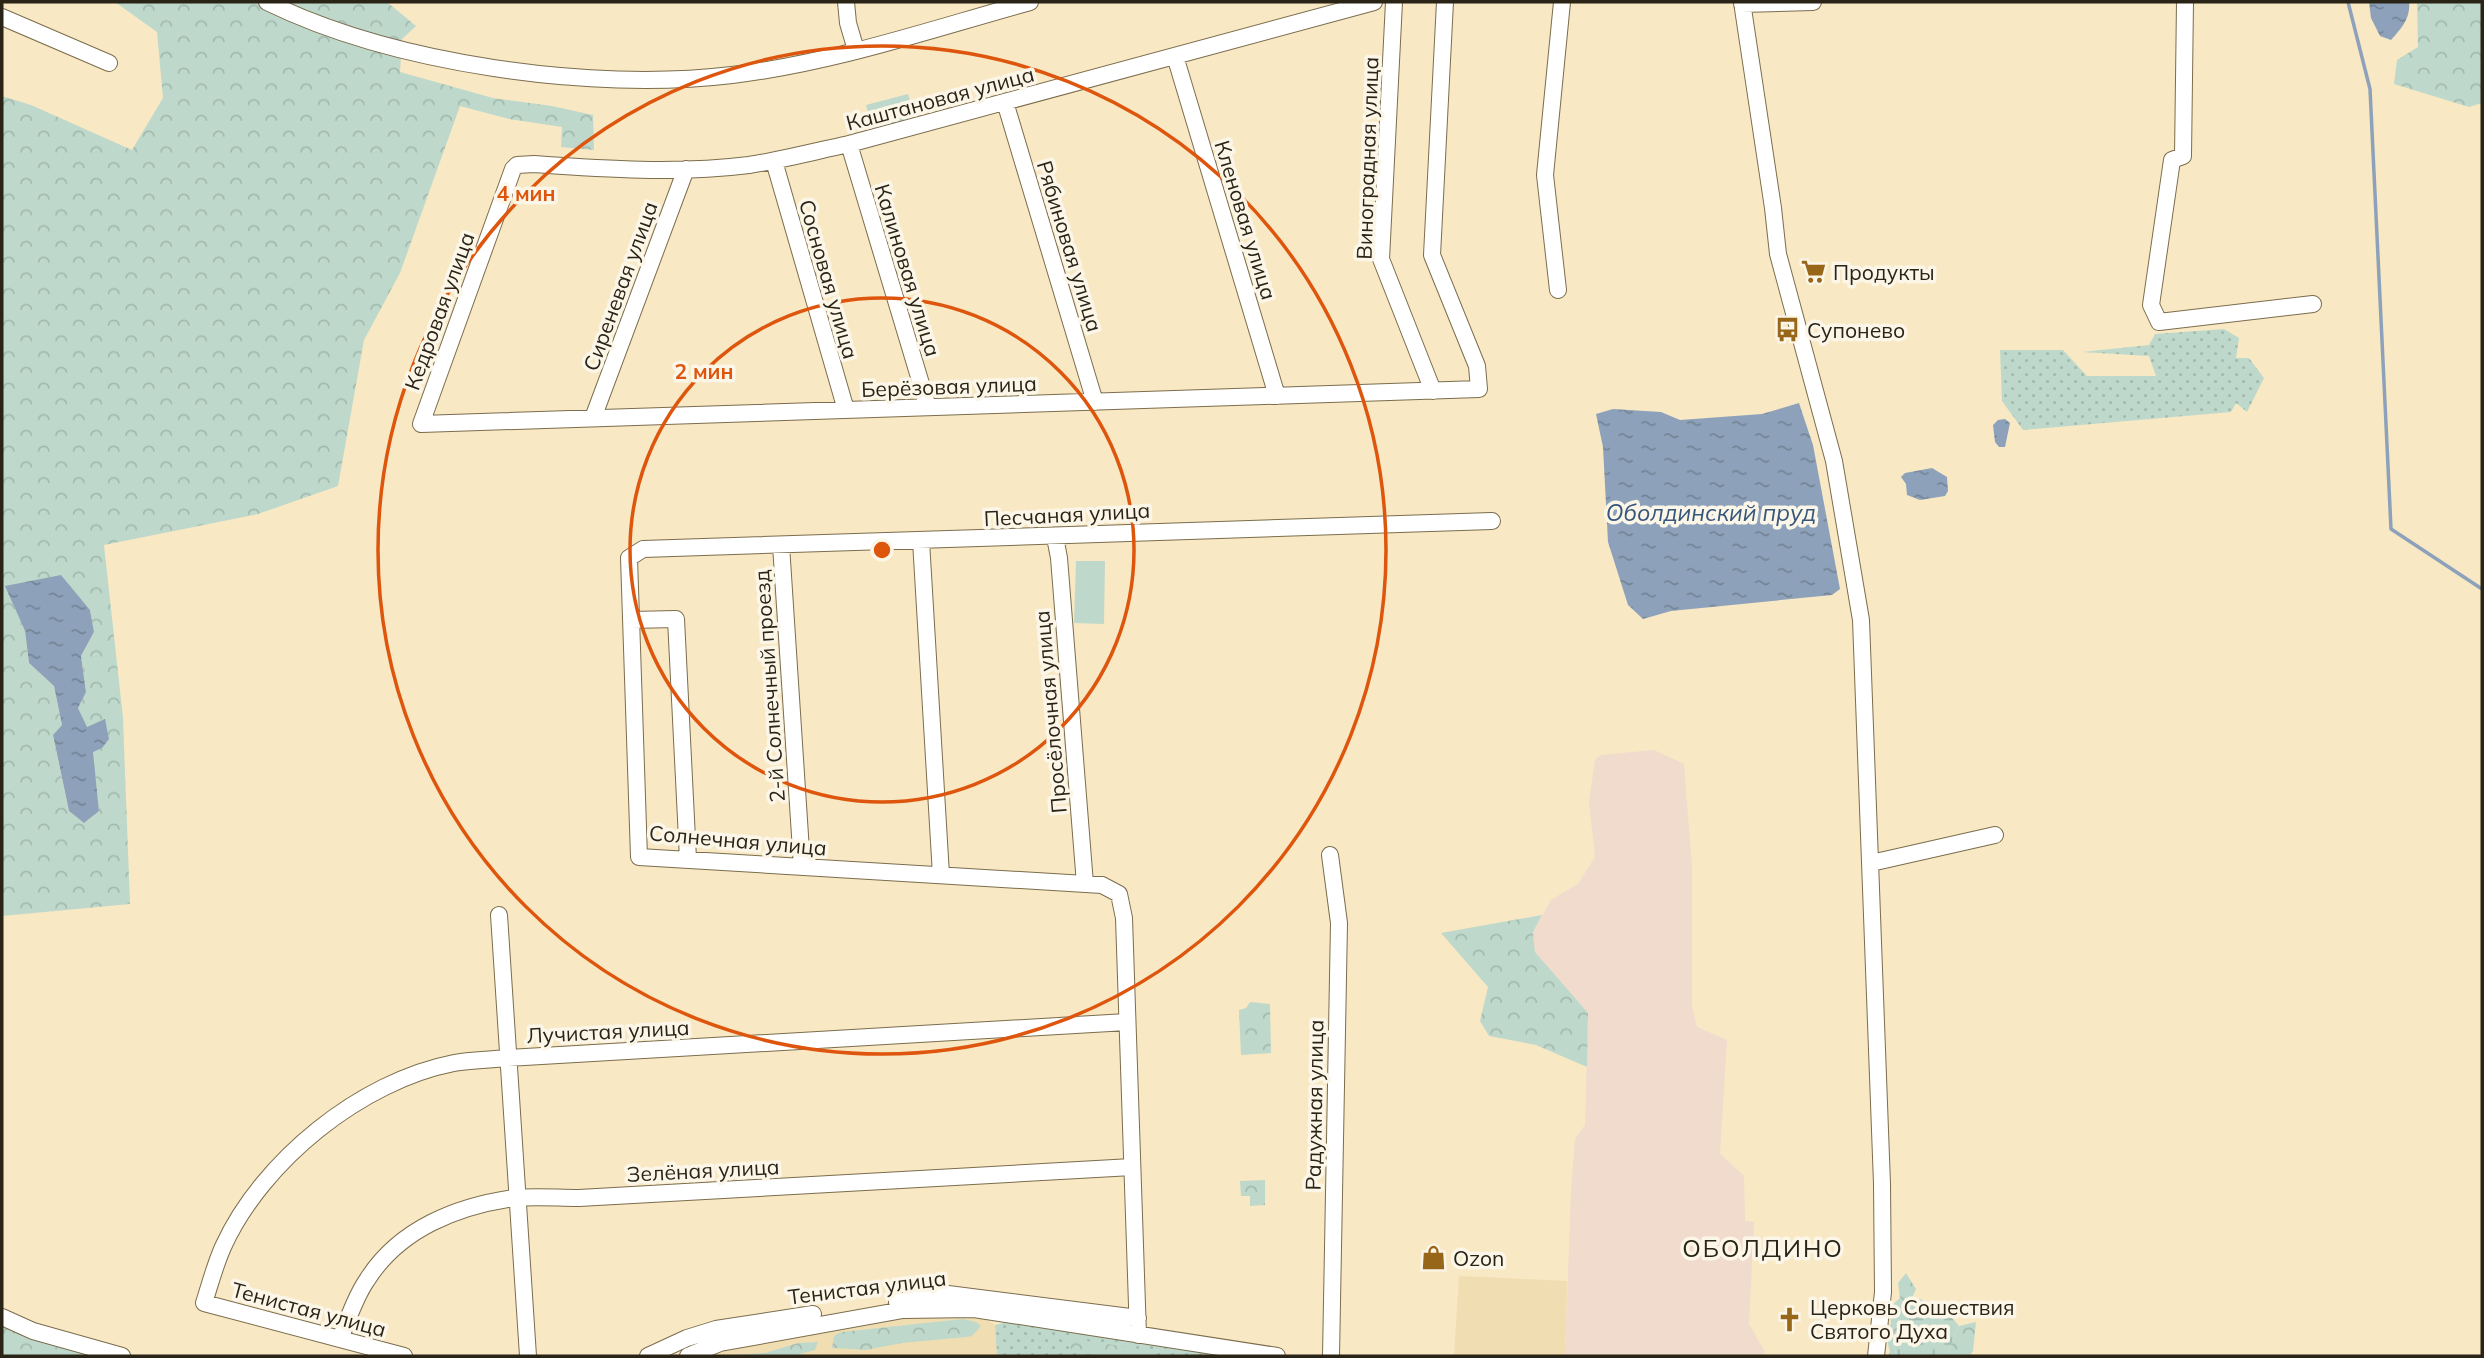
<svg xmlns="http://www.w3.org/2000/svg" width="2484" height="1358" font-family="Mulish,sans-serif">
<defs>
<pattern id="grass-dots" width="8" height="8" patternUnits="userSpaceOnUse" patternTransform="scale(1.75)"><rect width="8" height="8" fill="#bed9cb"/><path d="M2 2h.1M6 6h.1" fill="none" stroke="#a3baae" stroke-width="1.8" stroke-linecap="round"/></pattern>
<pattern id="forest-crowns" width="20" height="18" patternUnits="userSpaceOnUse" patternTransform="scale(1.75)"><rect width="20" height="18" fill="#bed9cb"/><path d="M2 6a3 3 0 1 1 6 0M12 15a3 3 0 1 1 6 0" fill="none" stroke="#a3baae"/></pattern>
<pattern id="wetland-marsh" width="20" height="14" patternUnits="userSpaceOnUse" patternTransform="scale(1.75)"><rect width="20" height="14" fill="#bed9cb"/><path d="M1 5h8M5 5V1M11 12h8M15 12V8" fill="none" stroke="#a3baae"/></pattern>
<pattern id="water-ripples" width="26" height="14" patternUnits="userSpaceOnUse" patternTransform="scale(1.75)"><rect width="26" height="14" fill="#8da2ba"/><path d="M2 4q2-2 4 0t4 0M15 11q2-2 4 0t4 0" fill="none" stroke="#738496"/></pattern>
</defs>
<rect width="100%" height="100%" fill="#f8e8c4"/>
<path fill="#f0dbcd" d="M 1654,750 L 1684,764 L 1692,867 L 1692,1006 L 1697,1027 L 1727,1040 L 1720,1154 L 1744,1176 L 1745,1221 L 1754,1222 L 1749,1324 L 1765,1352 L 1761,1356 L 1565,1356 L 1571,1191 L 1575,1139 L 1585,1125 L 1588,1014 L 1535,952 L 1533,932 L 1551,900 L 1578,884 L 1595,857 L 1589,802 L 1595,760 L 1601,755 Z"/>
<path fill="#f0ddb2" d="M 1459,1276 L 1567,1281 L 1565,1356 L 1454,1356 Z
M 975,1313 L 995,1325 L 997,1356 L 700,1356 L 723,1347 L 904,1316 Z"/>
<path fill="url(#grass-dots)" d="M 2224,329 L 2239,338 L 2236,358 L 2249,358 L 2264,378 L 2247,412 L 2236,403 L 2231,412 L 2023,430 L 2002,401 L 2000,350 L 2063,350 L 2087,376 L 2156,376 L 2149,356 L 2082,352 L 2149,345 L 2155,334 Z
M 1012,1321 L 1227,1356 L 997,1356 L 995,1325 Z"/>
<path fill="url(#forest-crowns)" fill-rule="evenodd" d="M 115,2 L 387,2 L 416,26 L 402,39 L 400,72 L 493,98 L 552,106 L 593,115 L 594,150 L 561,147 L 562,127 L 509,119 L 460,106 L 400,273 L 364,340 L 338,486 L 258,514 L 104,545 L 123,718 L 130,904 L 2,916 L 2,96 L 31,105 L 132,150 L 163,98 L 157,32 ZM 61,576 L 90,610 L 94,632 L 81,656 L 86,691 L 78,708 C 93,741 95,775 99,811 L 84,823 L 69,811 L 53,736 L 62,725 L 54,686 L 29,663 L 25,631 L 6,587 Z
M 2417,2 L 2482,2 L 2482,103 L 2469,107 L 2394,84 L 2397,60 L 2418,47 Z
M 1542,915 L 1533,932 L 1535,952 L 1588,1013 L 1587,1067 L 1536,1045 L 1489,1036 L 1480,1021 L 1488,987 L 1441,933 Z
M 1250,1002 L 1270,1004 L 1271,1053 L 1241,1055 L 1239,1010 L 1246,1008 Z
M 1265,1180 L 1265,1205 L 1250,1206 L 1250,1196 L 1241,1196 L 1240,1181 Z
M 1906,1273 L 1916,1289 L 1912,1298 L 1900,1309 L 1895,1356 L 1887,1356 L 1890,1352 L 1886,1335 L 1891,1323 L 1889,1308 L 1900,1298 L 1898,1283 Z
M 2,1317 L 122,1356 L 2,1356 Z
M 963,1319 L 976,1322 L 981,1326 L 972,1336 L 966,1337 L 902,1343 L 866,1350 L 832,1348 L 834,1336 L 841,1332 Z
M 1976,1322 L 1973,1351 L 1970,1356 L 1946,1356 L 1959,1326 Z
M 1066,1338 L 1135,1348 L 1159,1356 L 1096,1356 L 1072,1350 Z
M 818,1342 L 815,1350 L 792,1356 L 722,1356 L 765,1353 L 798,1343 Z"/>
<path fill="url(#wetland-marsh)" d="M 1912,1298 C 1934,1301 1945,1309 1959,1326 L 1946,1356 L 1895,1356 L 1900,1309 Z"/>
<path fill="#bed9cb" d="M 908,94 L 915,117 L 873,129 L 866,105 Z
M 1076,561 L 1105,561 L 1104,624 L 1074,623 Z"/>
<path fill="url(#water-ripples)" d="M 2369,2 L 2409,2 C 2411,18 2401,29 2391,40 L 2380,36 L 2371,18 Z
M 1799,403 L 1813,445 L 1840,589 L 1832,595 L 1671,611 L 1643,619 L 1628,605 L 1608,542 L 1603,447 L 1596,414 L 1613,409 L 1661,412 L 1680,420 L 1762,414 Z
M 2005,419 L 2010,423 L 2005,447 L 1999,447 L 1995,442 L 1993,425 L 1998,420 Z
M 1932,468 L 1947,477 L 1948,491 L 1945,496 L 1920,500 L 1907,495 L 1906,484 L 1901,477 L 1905,473 Z
M 61,575 L 90,610 L 94,632 L 81,656 L 86,692 L 78,708 L 87,727 L 105,719 L 109,739 L 102,748 L 93,752 L 99,811 L 84,823 L 69,811 L 53,735 L 62,725 L 54,686 L 29,663 L 25,631 L 5,586 Z"/>
<g fill="none" stroke-linecap="round" stroke-linejoin="round">
<path stroke="#8da2ba" stroke-width="3.5" d="M 2348,2 L 2370,89 L 2391,529 L 2482,589"/>
<defs>
<path id="minor" d="M 267,2 C 394,64 591,92 732,75 C 833,63 932,29 1030,2
M 846,2 L 848,23 L 856,50
M 1374,2 L 849,144 C 816,151 782,160 749,165 C 677,174 605,169 534,164 L 517,165 L 513,169 L 421,424 L 1479,389 L 1477,366 L 1432,255 L 1445,2
M 1394,2 L 1381,259 L 1433,391
M 1742,2 L 1773,208 L 1778,254 L 1834,461 L 1861,620 L 1882,1184 L 1883,1292 L 1876,1356
M 2185,2 L 2183,156 L 2172,160 L 2151,305 L 2159,322 L 2313,304
M 1742,4 L 1813,2
M 2,17 L 109,63
M 1175,56 L 1277,396
M 1005,102 L 1095,402
M 849,144 L 928,407
M 774,161 L 846,410
M 1558,290 L 1545,175 L 1562,2
M 593,418 L 686,169
M 1055,537 L 1059,558 L 1085,884
M 921,541 L 941,875
M 781,545 L 802,866
M 631,620 L 676,619 L 688,859
M 1330,855 L 1339,923 L 1331,1356
M 1871,863 L 1995,835
M 499,915 L 528,1356
M 897,1302 L 948,1294 L 1138,1318
M 2,1317 L 33,1331 L 122,1356
M 1138,1335 L 1124,918 L 1119,894 L 1102,885 L 639,857 L 629,558 L 643,549 L 1492,521
M 340,1339 C 348,1320 355,1297 367,1280 C 399,1229 457,1206 514,1198 C 535,1196 558,1198 579,1198 L 1132,1167
M 404,1356 L 204,1303 C 210,1284 215,1265 223,1247 C 262,1161 361,1081 454,1063 C 471,1060 490,1060 507,1058 L 1127,1022
M 648,1356 L 687,1338 L 716,1329 L 813,1314
M 688,1356 L 720,1343 L 903,1310 L 974,1309 L 1277,1356"/>
</defs>
<use href="#minor" stroke="#7b6d4d" stroke-width="18"/>
<use href="#minor" stroke="#fff" stroke-width="16"/>
</g>
<g fill="none" stroke="#de560d" stroke-width="3.5">
<circle cx="882" cy="550" r="252"/>
<circle cx="882" cy="550" r="504"/>
</g>
<defs>
<symbol id="supermarket-bare" viewBox="-9 -9 18 18"><path d="M-6-5.5h2.5l.6 2H6L4.5 2H-2.5L-4.4-4H-6ZM-1.5 3.2a1.3 1.3 0 1 0 .1 0ZM3 3.2a1.3 1.3 0 1 0 .1 0Z" fill="#986619" stroke="#fcf6e8" stroke-width="2.5" paint-order="stroke"/></symbol>
<symbol id="bus-bare" viewBox="-9 -9 18 18"><path d="M-5-6H5V4H4V6H2V4H-2V6H-4V4H-5ZM-3.5-4V0h7V-4ZM-3.5 1.2v1.5H-2V1.2ZM2 1.2v1.5H3.5V1.2Z" fill="#986619" stroke="#fcf6e8" stroke-width="2.5" paint-order="stroke"/></symbol>
<symbol id="shop-bare" viewBox="-9 -9 18 18"><path d="M-5-2.5h2.3a2.7 3.5 0 0 1 5.4 0H5L5.5 6h-11ZM-1.5-2.5h3a1.5 2.3 0 0 0-3 0Z" fill="#986619" stroke="#fcf6e8" stroke-width="2.5" paint-order="stroke"/></symbol>
<symbol id="church-bare" viewBox="-9 -9 18 18"><path d="M-1.2-6h2.4v3.5h3.3v2.4h-3.3V6h-2.4V-.1h-3.3v-2.4h3.3Z" fill="#986619" stroke="#fcf6e8" stroke-width="2.5" paint-order="stroke"/></symbol>
</defs>
<g fill-rule="evenodd">
<use href="#supermarket-bare" x="1796" y="254" width="35" height="35"/>
<use href="#bus-bare" x="1770" y="312" width="35" height="35"/>
<use href="#shop-bare" x="1416" y="1240" width="35" height="35"/>
<use href="#church-bare" x="1772" y="1302" width="35" height="35"/>
</g>
<g text-anchor="middle" dominant-baseline="central" stroke-width="7" stroke-linejoin="round" paint-order="stroke">
<g font-size="21" fill="#2a2417" stroke="#fcf6e8">
<text transform="translate(940 98) rotate(-15)">Каштановая улица</text>
<text transform="translate(1367 158) rotate(-88)">Виноградная улица</text>
<text transform="translate(1246 220) rotate(73)">Кленовая улица</text>
<text transform="translate(1070 246) rotate(73)">Рябиновая улица</text>
<text transform="translate(908 270) rotate(73)">Калиновая улица</text>
<text transform="translate(829 279) rotate(74)">Сосновая улица</text>
<text transform="translate(620 286) rotate(-70)">Сиреневая улица</text>
<text transform="translate(439 311) rotate(-70)">Кедровая улица</text>
<text transform="translate(949 386) rotate(-2)">Берёзовая улица</text>
<text transform="translate(1067 514) rotate(-3)">Песчаная улица</text>
<text transform="translate(769 686) rotate(-94)">2-й Солнечный проезд</text>
<text transform="translate(1050 712) rotate(-95)">Просёлочная улица</text>
<text transform="translate(738 840) rotate(5)">Солнечная улица</text>
<text transform="translate(608 1031) rotate(-3)">Лучистая улица</text>
<text transform="translate(1314 1105) rotate(-89)">Радужная улица</text>
<text transform="translate(703 1170) rotate(-3)">Зелёная улица</text>
<text transform="translate(867 1287) rotate(-7)">Тенистая улица</text>
<text transform="translate(309 1309) rotate(15)">Тенистая улица</text>
</g>
<g font-size="21" fill="#2a2417" stroke="#fcf6e8" text-anchor="start">
<text x="1833" y="272">Продукты</text>
<text x="1807" y="330">Супонево</text>
<text x="1453" y="1258">Ozon</text>
<text x="1810" y="1307">Церковь Сошествия<tspan x="1810" dy="24">Святого Духа</tspan></text>
</g>
<g font-size="23" font-style="italic" fill="#36577c" stroke="#fcf6e8">
<text x="1711" y="512">Оболдинский пруд</text>
</g>
<g font-size="24" letter-spacing="2" fill="#2a2417" stroke="#fcf6e8">
<text x="1763" y="1248">ОБОЛДИНО</text>
</g>
</g>
<circle cx="882" cy="550" r="10" fill="#de560d" stroke="#fcf6e8" stroke-width="3.5"/>
<g font-size="21" text-anchor="middle" font-weight="bold" fill="#de560d" stroke="#fcf6e8" stroke-width="7" stroke-linejoin="round" paint-order="stroke">
<text x="526" y="201">4 мин</text>
<text x="704" y="379">2 мин</text>
</g>
<rect width="2484" height="1358" fill="none" stroke="#2a2417" stroke-width="7"/>
</svg>
